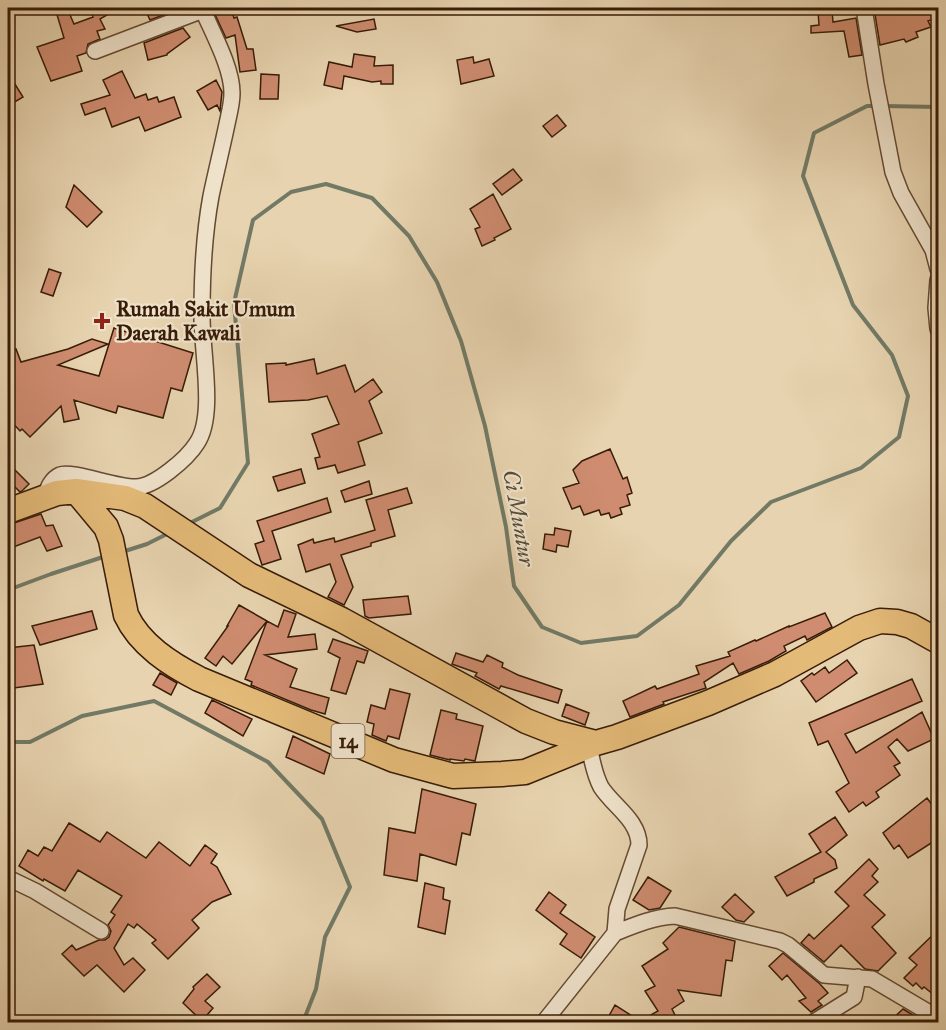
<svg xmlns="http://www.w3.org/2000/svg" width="946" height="1030" font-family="'IM FELL Great Primer',serif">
<rect width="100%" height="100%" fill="#e7d3af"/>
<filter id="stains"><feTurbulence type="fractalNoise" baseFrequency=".00333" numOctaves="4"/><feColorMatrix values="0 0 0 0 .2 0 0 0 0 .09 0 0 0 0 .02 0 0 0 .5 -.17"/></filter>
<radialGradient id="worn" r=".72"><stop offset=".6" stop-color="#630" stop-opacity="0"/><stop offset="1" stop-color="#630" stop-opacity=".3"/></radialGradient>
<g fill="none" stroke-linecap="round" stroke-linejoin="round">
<path stroke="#727a66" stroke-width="4" d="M 884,106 L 938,107
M 188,524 L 220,508 L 248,463 L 234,303 L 253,220 L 291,192 L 326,184 L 372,198 L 409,236 L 437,282 L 461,341 L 485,426 L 506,527 L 514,586 L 542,627 L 581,643 L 637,636 L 679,605 L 731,541 L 771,502 L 861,468 L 899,437 L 908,396 L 892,355 L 853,305 L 803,176 L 814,133 L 867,106 L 876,106
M 122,552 L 147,544 L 171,532
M 8,590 L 51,574 L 106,556
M 8,742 L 30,742 L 82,716 L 154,701 L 268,762 L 322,819 L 350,887 L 325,937 L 316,989 L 303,1022"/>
</g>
<path fill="#cf8c70" stroke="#381c07" stroke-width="1.5" d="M 55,8 L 67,8 L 74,24 L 93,17 L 89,8 L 104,8 L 107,15 L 100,19 L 105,29 L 97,31 L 100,39 L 88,44 L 86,53 L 77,56 L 82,71 L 51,81 L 37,47 L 64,38 Z
M 154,8 L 176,8 L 177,10 L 150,20 L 146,11 L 154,10 Z
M 212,8 L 231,8 L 234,18 L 237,17 L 247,49 L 253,49 L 256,70 L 240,72 L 235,35 L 226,38 Z
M 874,8 L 936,8 L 939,17 L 928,21 L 931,27 L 916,32 L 918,37 L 906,42 L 904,39 L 880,45 Z
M 832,10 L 833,22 L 856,18 L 862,55 L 849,57 L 844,31 L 811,33 L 811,26 L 819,25 L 818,11 Z
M 374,19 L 376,29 L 357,32 L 336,26 Z
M 183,28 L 190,37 L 167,54 L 167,55 L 148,60 L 144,43 Z
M 354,54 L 375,57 L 374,66 L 393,65 L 393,84 L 381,84 L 381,81 L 372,82 L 344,76 L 342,89 L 324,85 L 329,62 L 352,67 Z
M 473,57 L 474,63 L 489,59 L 494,76 L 461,84 L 457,60 Z
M 122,71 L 135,98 L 146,94 L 148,100 L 157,97 L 159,102 L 174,97 L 181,117 L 145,131 L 139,117 L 112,127 L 105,108 L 85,115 L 81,104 L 110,95 L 103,80 Z
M 8,73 L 23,97 L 8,106 Z
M 261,74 L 279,75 L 278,99 L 260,99 Z
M 216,80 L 222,92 L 220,111 L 217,105 L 208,110 L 197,91 Z
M 557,115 L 566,126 L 552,137 L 543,126 Z
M 513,169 L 522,180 L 502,195 L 493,184 Z
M 74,185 L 102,212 L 87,227 L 66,207 Z
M 493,194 L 511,229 L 494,238 L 495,240 L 482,246 L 475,229 L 480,227 L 470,209 Z
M 49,269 L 61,273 L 53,296 L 41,292 Z
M 114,328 L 193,353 L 182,391 L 171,388 L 163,418 L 118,406 L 116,413 L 74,400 L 79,419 L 64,422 L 61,406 L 30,437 L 22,429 L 20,431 L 8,418 L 8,415 L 14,409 L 8,388 L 8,351 L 16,349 L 21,362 L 68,349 L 92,339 L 108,344 L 58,365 L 99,376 Z
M 314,359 L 317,374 L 345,365 L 355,392 L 373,379 L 382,392 L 369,401 L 382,433 L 358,442 L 365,465 L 338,473 L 335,465 L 318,469 L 315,458 L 320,457 L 312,434 L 339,424 L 327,396 L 308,400 L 269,402 L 266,364 L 286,363 L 286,365 Z
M 610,449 L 623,479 L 627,477 L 632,493 L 627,495 L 630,505 L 620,508 L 622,514 L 611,518 L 609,513 L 601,515 L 599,510 L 584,515 L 580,506 L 572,509 L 563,488 L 579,483 L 573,470 L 582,461 Z
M 8,463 L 29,484 L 22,491 L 20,492 L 8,480 Z
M 301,469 L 305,483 L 278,491 L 273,477 Z
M 369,481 L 372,494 L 345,502 L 341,491 Z
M 407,488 L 412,503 L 388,510 L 395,536 L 371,543 L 371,546 L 341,555 L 353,587 L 344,605 L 328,597 L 336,582 L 330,564 L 306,572 L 298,545 L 313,539 L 314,543 L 334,538 L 335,542 L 375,530 L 366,500 Z
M 327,498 L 331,512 L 272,531 L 281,559 L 262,565 L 255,544 L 264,541 L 257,521 Z
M 41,514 L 46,526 L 53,525 L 62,546 L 47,551 L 40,537 L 8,549 L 8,525 Z
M 555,528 L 571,531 L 568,547 L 557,545 L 556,552 L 543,549 L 545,534 L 554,535 Z
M 408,596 L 411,614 L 369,618 L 365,616 L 363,600 Z
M 239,605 L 267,621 L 232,664 L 223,656 L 216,666 L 205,658 L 228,626 L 227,626 Z
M 284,610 L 296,614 L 288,637 L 315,634 L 317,649 L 265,655 L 297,669 L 290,687 L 329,698 L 325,714 L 311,710 L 251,685 L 252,682 L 245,679 L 267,621 L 278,627 Z
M 92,611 L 97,629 L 40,645 L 32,626 Z
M 825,613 L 832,627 L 807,640 L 805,636 L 784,646 L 786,651 L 769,661 L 739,674 L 733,663 L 704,682 L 706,688 L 663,702 L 664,704 L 630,717 L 623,701 L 655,686 L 657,689 L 699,674 L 696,666 L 730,656 L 728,652 L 755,640 L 756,641 L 789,626 L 789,627 Z
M 333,639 L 368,651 L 364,663 L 357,661 L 346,694 L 331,690 L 340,658 L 328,652 Z
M 34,645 L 43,684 L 14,688 L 8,669 L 8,648 Z
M 456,653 L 483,662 L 487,655 L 503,663 L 502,667 L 518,675 L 562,690 L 558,703 L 501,686 L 499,689 L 475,676 L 477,673 L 452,664 Z
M 847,660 L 857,673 L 816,702 L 801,681 L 812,673 L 814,675 L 825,667 L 829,673 Z
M 160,673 L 177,683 L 171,695 L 153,685 Z
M 912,679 L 922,701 L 845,734 L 856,753 L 922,712 L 934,739 L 908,751 L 897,739 L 888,747 L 900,763 L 894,766 L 900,775 L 876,792 L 879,797 L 866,806 L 863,802 L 849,812 L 836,792 L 849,783 L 828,741 L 818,745 L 809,723 Z
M 390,689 L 410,694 L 399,739 L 388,736 L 386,741 L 372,735 L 374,724 L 367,722 L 371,705 L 385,709 Z
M 212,700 L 252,719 L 243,736 L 205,713 Z
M 566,704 L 589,713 L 585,725 L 562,716 Z
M 441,710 L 457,714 L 456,719 L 483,726 L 475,761 L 465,759 L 464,761 L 450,759 L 450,760 L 430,755 Z
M 293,736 L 330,754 L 324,774 L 286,757 Z
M 422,789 L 476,804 L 470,835 L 462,833 L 456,865 L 420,854 L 417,881 L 384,875 L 389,828 L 415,833 Z
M 927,798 L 939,814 L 939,838 L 908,858 L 899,845 L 894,849 L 883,833 Z
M 835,817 L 847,835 L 826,852 L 835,860 L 837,868 L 814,879 L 814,882 L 787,896 L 775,877 L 821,852 L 809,834 Z
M 69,823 L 100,842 L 107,832 L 146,858 L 159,842 L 190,866 L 205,845 L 217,854 L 211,863 L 217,867 L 231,894 L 212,902 L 192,920 L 199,928 L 168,959 L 152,943 L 156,940 L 137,924 L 134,928 L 128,924 L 114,948 L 124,965 L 133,958 L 145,970 L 124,992 L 97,965 L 84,976 L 62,954 L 72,945 L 76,950 L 99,940 L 105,940 L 109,937 L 111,931 L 108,925 L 115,915 L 111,912 L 122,896 L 78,870 L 65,891 L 44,879 L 43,881 L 19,866 L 28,850 L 38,856 L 44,847 L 52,851 Z
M 869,859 L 878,869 L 872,876 L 878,882 L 864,895 L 885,915 L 872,927 L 896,953 L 878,971 L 865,969 L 841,945 L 824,962 L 801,943 L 809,934 L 814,939 L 849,906 L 835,892 Z
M 648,877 L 671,891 L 660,908 L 649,910 L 633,900 Z
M 425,883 L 444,888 L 443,899 L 450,901 L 445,934 L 418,927 Z
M 549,892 L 566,905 L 560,913 L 595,937 L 581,958 L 560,944 L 567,934 L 536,910 Z
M 735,894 L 754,912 L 744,922 L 736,920 L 722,907 Z
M 679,927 L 735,941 L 732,961 L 726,960 L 721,996 L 678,990 L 684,1001 L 672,1009 L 679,1023 L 605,1023 L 615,1005 L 640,1021 L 658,1011 L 645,991 L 655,986 L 642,966 L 668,949 L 663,943 Z
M 939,929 L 939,999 L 924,987 L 922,989 L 916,983 L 913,986 L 904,978 L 917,965 L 909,958 Z
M 783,953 L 820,984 L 828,993 L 818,1001 L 822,1005 L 811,1012 L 799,1001 L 806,998 L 787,975 L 782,980 L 769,966 Z
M 207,974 L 220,987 L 205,1001 L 213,1008 L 202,1021 L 183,1003 L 194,989 L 193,987 Z
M 903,1009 L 926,1023 L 888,1023 Z"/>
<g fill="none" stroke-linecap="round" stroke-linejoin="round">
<defs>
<path id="minor" d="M 864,8 L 876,84 L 893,172 L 901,193 L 933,250 L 938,269
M 95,51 L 203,10
M 938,280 L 936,308 L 938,329
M 45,497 C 48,488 51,479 60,475 C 72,470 117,488 136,487 C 154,487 187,459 197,443 C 216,415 201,349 202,313 C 202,275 204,234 211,196 C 216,172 222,148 227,124 C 229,114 232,104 232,93 C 232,67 212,32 202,8
M 589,746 C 592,760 594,774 601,787 C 613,806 639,820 639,845 L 617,909 L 615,933 C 635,925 654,917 675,916 L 780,941 L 788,945 L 824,975 L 872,979 L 938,1018
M 8,878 L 35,891 L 101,931
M 544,1022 L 615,933
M 814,1022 L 854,997 L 858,977"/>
<path id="trunk" d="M 76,491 L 106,527 L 111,540 L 126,615 C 140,645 170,664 199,679 L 394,760 L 453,776 L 502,774 L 525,772 L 596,743 L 617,737 L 708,703 L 775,674 L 859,628 L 880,621 L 897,622 L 911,626 L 938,641
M 8,511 L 57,493 L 76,491 L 125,498 L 145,506 L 249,575 L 342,620 L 526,721 L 554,732 L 596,743"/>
</defs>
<use href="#minor" stroke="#644a31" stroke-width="18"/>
<use href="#trunk" stroke="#381c07" stroke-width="27"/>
<use href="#minor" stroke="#efe2cb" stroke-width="15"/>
<use href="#trunk" stroke="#e4ba78" stroke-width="24"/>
</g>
<path fill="#8f2418" stroke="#efe2cb" stroke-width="2" d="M99 312h6v6h6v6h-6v6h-6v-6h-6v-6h6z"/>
<g text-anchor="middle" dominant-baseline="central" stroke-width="4.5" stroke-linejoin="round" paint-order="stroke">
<rect fill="#efe2cb" stroke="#6f5742" stroke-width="1.5" x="331.5" y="724" width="33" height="34" rx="4.5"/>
<g font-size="20" font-weight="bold" fill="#381c07">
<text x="348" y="741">14</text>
</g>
<g font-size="21" font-weight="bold" fill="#381c07" stroke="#efe2cb" text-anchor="start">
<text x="116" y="309">Rumah Sakit Umum<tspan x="116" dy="24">Daerah Kawali</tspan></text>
</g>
<g font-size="22" font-style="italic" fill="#554b36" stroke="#efe2cb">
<text transform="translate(519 518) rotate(80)">Ci Muntur</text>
</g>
</g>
<rect width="946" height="1030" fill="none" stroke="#e7d3af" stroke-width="30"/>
<rect x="9" y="9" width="928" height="1012" fill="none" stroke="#381c07" stroke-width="3"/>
<rect x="15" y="15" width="916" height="1000" fill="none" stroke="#381c07" stroke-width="1.5"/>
<rect width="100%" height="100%" filter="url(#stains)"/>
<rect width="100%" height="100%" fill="url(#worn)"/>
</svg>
